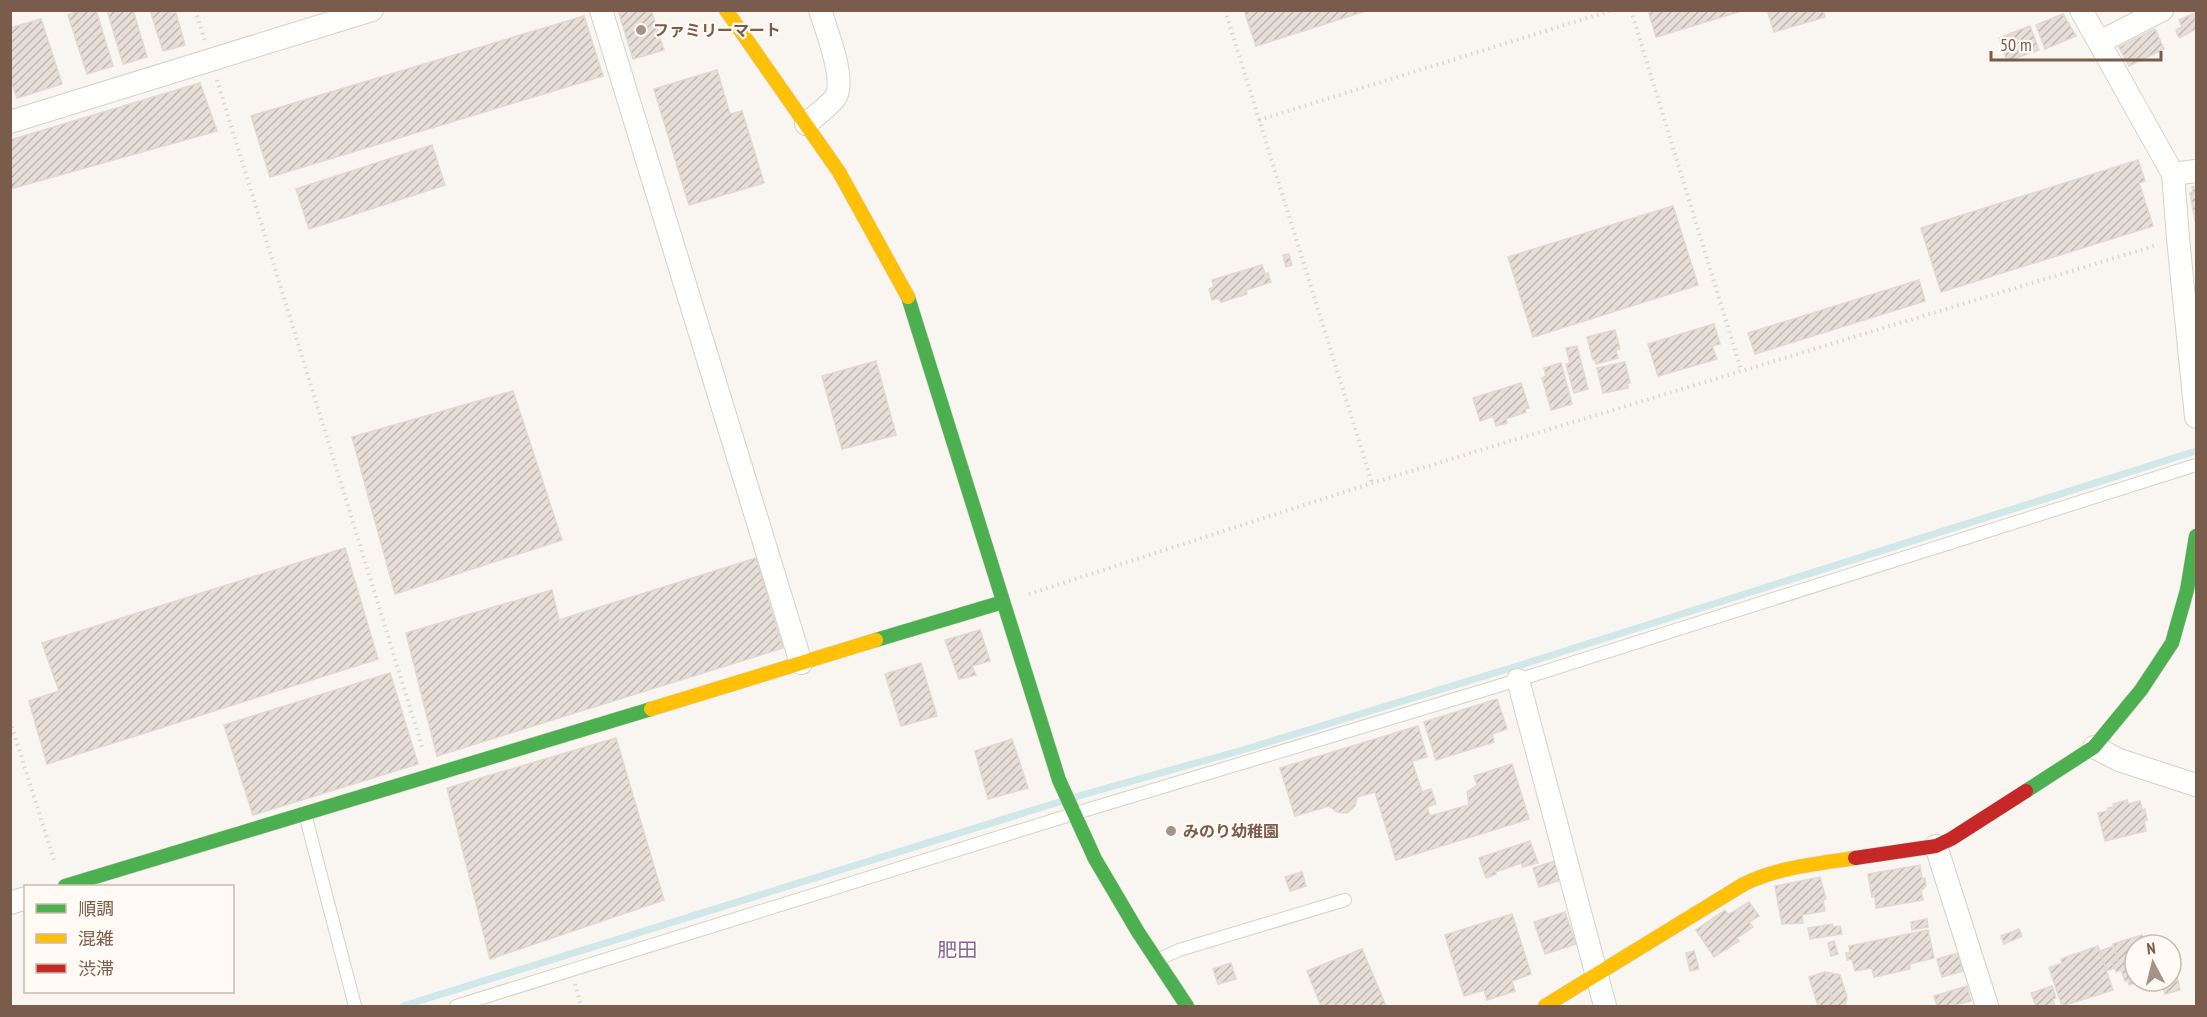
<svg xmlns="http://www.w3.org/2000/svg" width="2207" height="1017" font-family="'PT Sans Narrow','Noto Sans JP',sans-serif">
<defs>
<pattern id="building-hatch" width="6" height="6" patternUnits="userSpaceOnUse" patternTransform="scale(1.5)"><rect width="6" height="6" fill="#e6ded7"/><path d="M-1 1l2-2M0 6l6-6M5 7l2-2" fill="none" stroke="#bfb7b1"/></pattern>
</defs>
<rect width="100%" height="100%" fill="#f9f5f0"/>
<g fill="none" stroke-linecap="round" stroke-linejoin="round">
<path stroke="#d0e8ea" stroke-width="7" d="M 1075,797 L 1246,749 L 1527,663 L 2196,451
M 403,1006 L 1059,802"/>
</g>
<path fill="url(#building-hatch)" stroke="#e2d8d2" stroke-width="1.5" d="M 81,10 L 96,10 L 113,66 L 87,74 L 68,15 Z
M 107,10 L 133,10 L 147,57 L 123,64 Z
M 150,10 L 175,10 L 185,45 L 163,51 Z
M 618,10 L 651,10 L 664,50 L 633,59 Z
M 1244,10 L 1369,10 L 1256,46 Z
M 1657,10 L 1745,10 L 1656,37 L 1649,13 Z
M 1777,10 L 1823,10 L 1825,17 L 1774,32 L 1768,13 Z
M 2195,13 L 2196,29 L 2179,38 L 2176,30 L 2182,27 L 2179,20 Z
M 2063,14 L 2076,36 L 2045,49 L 2036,25 Z
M 584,16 L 603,76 L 270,177 L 251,116 Z
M 41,19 L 62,84 L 17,98 L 10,78 L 10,28 Z
M 2030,26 L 2039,50 L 2007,61 L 1999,38 Z
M 2155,29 L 2164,49 L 2129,66 L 2119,47 Z
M 717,70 L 730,114 L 742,111 L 764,183 L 689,205 L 654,89 Z
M 200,83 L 217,131 L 10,189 L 10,140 Z
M 432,145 L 445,185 L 309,229 L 296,189 Z
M 2138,160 L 2145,181 L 2139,183 L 2153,226 L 1941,292 L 1921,228 Z
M 2196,186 L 2196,221 L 2195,221 L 2190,193 L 2193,192 L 2192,187 Z
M 1673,206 L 1698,285 L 1533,337 L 1508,257 Z
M 1289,254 L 1292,265 L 1286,267 L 1283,255 Z
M 1262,265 L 1265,274 L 1268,273 L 1271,282 L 1246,290 L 1247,294 L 1221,302 L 1219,298 L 1212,300 L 1209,289 L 1214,287 L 1212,280 Z
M 1919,280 L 1925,301 L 1755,354 L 1748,333 Z
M 1714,324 L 1720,344 L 1712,346 L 1717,359 L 1658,376 L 1648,344 Z
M 1615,330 L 1620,349 L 1616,350 L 1618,358 L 1596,364 L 1595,360 L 1593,360 L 1587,337 Z
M 1577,346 L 1588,389 L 1574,393 L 1566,364 L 1570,363 L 1566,348 Z
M 876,361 L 896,435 L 842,449 L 822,376 Z
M 1625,362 L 1630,383 L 1627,383 L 1628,388 L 1603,393 L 1597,368 Z
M 1561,363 L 1572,404 L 1551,410 L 1542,378 L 1546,376 L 1544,368 Z
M 1521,383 L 1529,408 L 1525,409 L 1526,412 L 1506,419 L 1507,423 L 1496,426 L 1493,416 L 1480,421 L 1473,398 Z
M 513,391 L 562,540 L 395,594 L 352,437 Z
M 345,548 L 378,659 L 47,764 L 29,701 L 59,691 L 42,643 Z
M 756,558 L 783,648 L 437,756 L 406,633 L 552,590 L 559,620 Z
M 980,630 L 990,661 L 972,666 L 976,675 L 959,679 L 945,640 Z
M 921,663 L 937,716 L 901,726 L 885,674 Z
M 390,673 L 418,764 L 253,815 L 224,725 Z
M 1497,699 L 1507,729 L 1492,734 L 1494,742 L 1436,760 L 1424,722 Z
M 1418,726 L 1427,757 L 1412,761 L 1422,792 L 1431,789 L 1436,804 L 1427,807 L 1430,816 L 1469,805 L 1467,792 L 1477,785 L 1474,776 L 1512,764 L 1529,819 L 1396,860 L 1375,792 L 1357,797 L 1355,806 L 1347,813 L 1337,812 L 1329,806 L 1295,816 L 1280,768 Z
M 616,738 L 664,900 L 490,959 L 447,788 Z
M 1012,739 L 1028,788 L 988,799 L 975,751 Z
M 2127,800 L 2128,804 L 2140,801 L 2142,810 L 2145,809 L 2147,820 L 2144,821 L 2146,831 L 2105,841 L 2098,813 L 2108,811 L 2108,808 L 2114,807 L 2113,804 Z
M 1530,841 L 1538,863 L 1523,867 L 1521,863 L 1495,872 L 1496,874 L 1486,878 L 1479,858 Z
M 1555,861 L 1561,880 L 1539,887 L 1533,868 Z
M 1920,865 L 1922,879 L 1925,878 L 1926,886 L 1921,891 L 1923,900 L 1876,908 L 1875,897 L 1872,897 L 1868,874 Z
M 1302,872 L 1306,886 L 1290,891 L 1285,877 Z
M 1820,877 L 1826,899 L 1823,900 L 1825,911 L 1802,915 L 1803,923 L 1782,924 L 1775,886 Z
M 1749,902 L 1759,916 L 1749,922 L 1753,927 L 1737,938 L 1739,941 L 1714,957 L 1696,930 L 1725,910 L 1728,915 Z
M 1565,912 L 1576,944 L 1545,954 L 1534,922 Z
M 1512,914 L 1531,974 L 1512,981 L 1515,991 L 1487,1000 L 1484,990 L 1464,996 L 1445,935 Z
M 1927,919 L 1928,927 L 1912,930 L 1911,922 Z
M 1832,924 L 1833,927 L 1840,926 L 1842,934 L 1810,939 L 1808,928 Z
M 2019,929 L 2022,936 L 2004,944 L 2001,936 Z
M 1928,930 L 1934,958 L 1909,964 L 1910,969 L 1874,977 L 1872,968 L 1855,971 L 1852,959 L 1847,960 L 1846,953 L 1850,953 L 1849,946 Z
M 2142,935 L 2146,945 L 2135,945 L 2135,981 L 2141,981 L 2129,985 L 2128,980 L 2125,981 L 2121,970 L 2116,972 L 2112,962 L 2118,960 L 2113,944 Z
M 1834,941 L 1838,954 L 1831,956 L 1828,943 Z
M 2098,946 L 2113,990 L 2062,1006 L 2049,968 L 2062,963 L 2061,959 Z
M 2114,946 L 2118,960 L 2112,962 L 2114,968 L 2106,971 L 2100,951 Z
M 1362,949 L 1386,1006 L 1321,1006 L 1307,971 Z
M 1694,951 L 1699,969 L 1690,971 L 1686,953 Z
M 1958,953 L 1963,971 L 1942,977 L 1937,959 Z
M 1231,963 L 1236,979 L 1218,984 L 1213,969 Z
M 1825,972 L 1834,1006 L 1818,1006 L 1809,977 Z
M 1825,972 L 1840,975 L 1847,997 L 1845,1006 L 1834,1006 Z
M 2177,977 L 2180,990 L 2165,994 L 2162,981 L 2171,981 L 2171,978 Z
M 1967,986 L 1971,1001 L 1952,1006 L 1937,1006 L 1934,996 Z
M 2052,986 L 2056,998 L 2053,999 L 2055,1006 L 2036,1006 L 2031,993 Z"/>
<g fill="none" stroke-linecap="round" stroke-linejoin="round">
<defs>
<path id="lane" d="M 305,814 L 355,1006
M 1157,960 L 1179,950 L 1345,900
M 456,1006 L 1073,814 L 1518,680 L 2196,465"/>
<path id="street" d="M 601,10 L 801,663
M 2081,10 L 2173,174 L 2178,238 L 2196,417
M 2100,42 L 2162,10
M 10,122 L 372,10
M 806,124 C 815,116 827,108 835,98 C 847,80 826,30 820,10
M 2173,174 L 2196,171
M 1518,680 L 1605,1006
M 2094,747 L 2119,760 L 2196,785
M 1936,846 L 1987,1006
M 10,903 L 26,898"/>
<path id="fast" d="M 908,297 L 1059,780 L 1095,859 L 1138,932 L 1187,1006
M 876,640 L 1003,602
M 2026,791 L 2094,747 L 2141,690 L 2172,643 L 2187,590 L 2196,536
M 65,886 L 651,709"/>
<path id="slow" d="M 726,10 L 839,172 L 908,297
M 651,709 L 876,640
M 1545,1006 L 1744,884 C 1779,867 1817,864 1855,858"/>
<path id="jam" d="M 1855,858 L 1936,846 L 1951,839 L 2026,791"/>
</defs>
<use href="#lane" stroke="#d7d1cb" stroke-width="14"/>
<use href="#street" stroke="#d7d1cb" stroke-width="24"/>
<use href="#fast" stroke="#d9d2cb" stroke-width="15"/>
<use href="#slow" stroke="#d9d2cb" stroke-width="15"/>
<use href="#jam" stroke="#d9d2cb" stroke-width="15"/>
<path stroke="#dcd5d0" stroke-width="4" stroke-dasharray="1.5 4.5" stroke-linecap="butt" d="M 195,10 L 205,41
M 1225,10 L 1372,483
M 1631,10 L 1741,370
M 217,80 L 423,750
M 1259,120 L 1613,10
M 1029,594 L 1372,483 L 2157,245
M 10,721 L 55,863
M 575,984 L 581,1006"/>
<use href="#lane" stroke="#fefefd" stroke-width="12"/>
<use href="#street" stroke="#fefefd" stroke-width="22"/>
<use href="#fast" stroke="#4caf50" stroke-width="14"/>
<use href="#slow" stroke="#ffc107" stroke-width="14"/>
<use href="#jam" stroke="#c62828" stroke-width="14"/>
</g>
<g fill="#a69286" stroke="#fffaf3" stroke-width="2">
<circle cx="641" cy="30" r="6"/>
<circle cx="1171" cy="831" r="6"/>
</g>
<g text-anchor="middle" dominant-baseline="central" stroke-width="4.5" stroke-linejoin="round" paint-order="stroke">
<g font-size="16" font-weight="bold" fill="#7a5c4d" stroke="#fffaf3" text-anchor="start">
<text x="653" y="30">ファミリーマート</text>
<text x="1183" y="831">みのり幼稚園</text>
</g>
<g font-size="20" fill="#846695" stroke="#fffaf3">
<text x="957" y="950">肥田</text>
</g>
</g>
<rect width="2207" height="1017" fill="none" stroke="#7a5c4d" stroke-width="24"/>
<rect x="24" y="885" width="210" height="108" fill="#fffaf3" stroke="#cabbb1" stroke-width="1.5"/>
<rect x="36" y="904" width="30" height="9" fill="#4caf50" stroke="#cabbb1" stroke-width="1.5"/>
<text x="78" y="915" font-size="18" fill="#7a5c4d">順調</text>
<rect x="36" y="934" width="30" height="9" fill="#ffc107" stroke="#cabbb1" stroke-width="1.5"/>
<text x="78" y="945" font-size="18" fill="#7a5c4d">混雑</text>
<rect x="36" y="964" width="30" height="9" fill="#c62828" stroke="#cabbb1" stroke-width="1.5"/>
<text x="78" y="975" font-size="18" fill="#7a5c4d">渋滞</text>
<g transform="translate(2153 963) rotate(353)"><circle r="28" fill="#fffaf3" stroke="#cabbb1" stroke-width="1.5"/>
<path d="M0-4.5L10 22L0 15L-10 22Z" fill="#a69286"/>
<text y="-9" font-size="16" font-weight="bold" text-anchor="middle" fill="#7a5c4d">N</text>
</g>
<path d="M1991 51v9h170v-9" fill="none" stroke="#7a5c4d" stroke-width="3"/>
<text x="2000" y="51" font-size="18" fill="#7a5c4d" stroke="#fffaf3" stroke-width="4.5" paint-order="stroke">50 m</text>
</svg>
